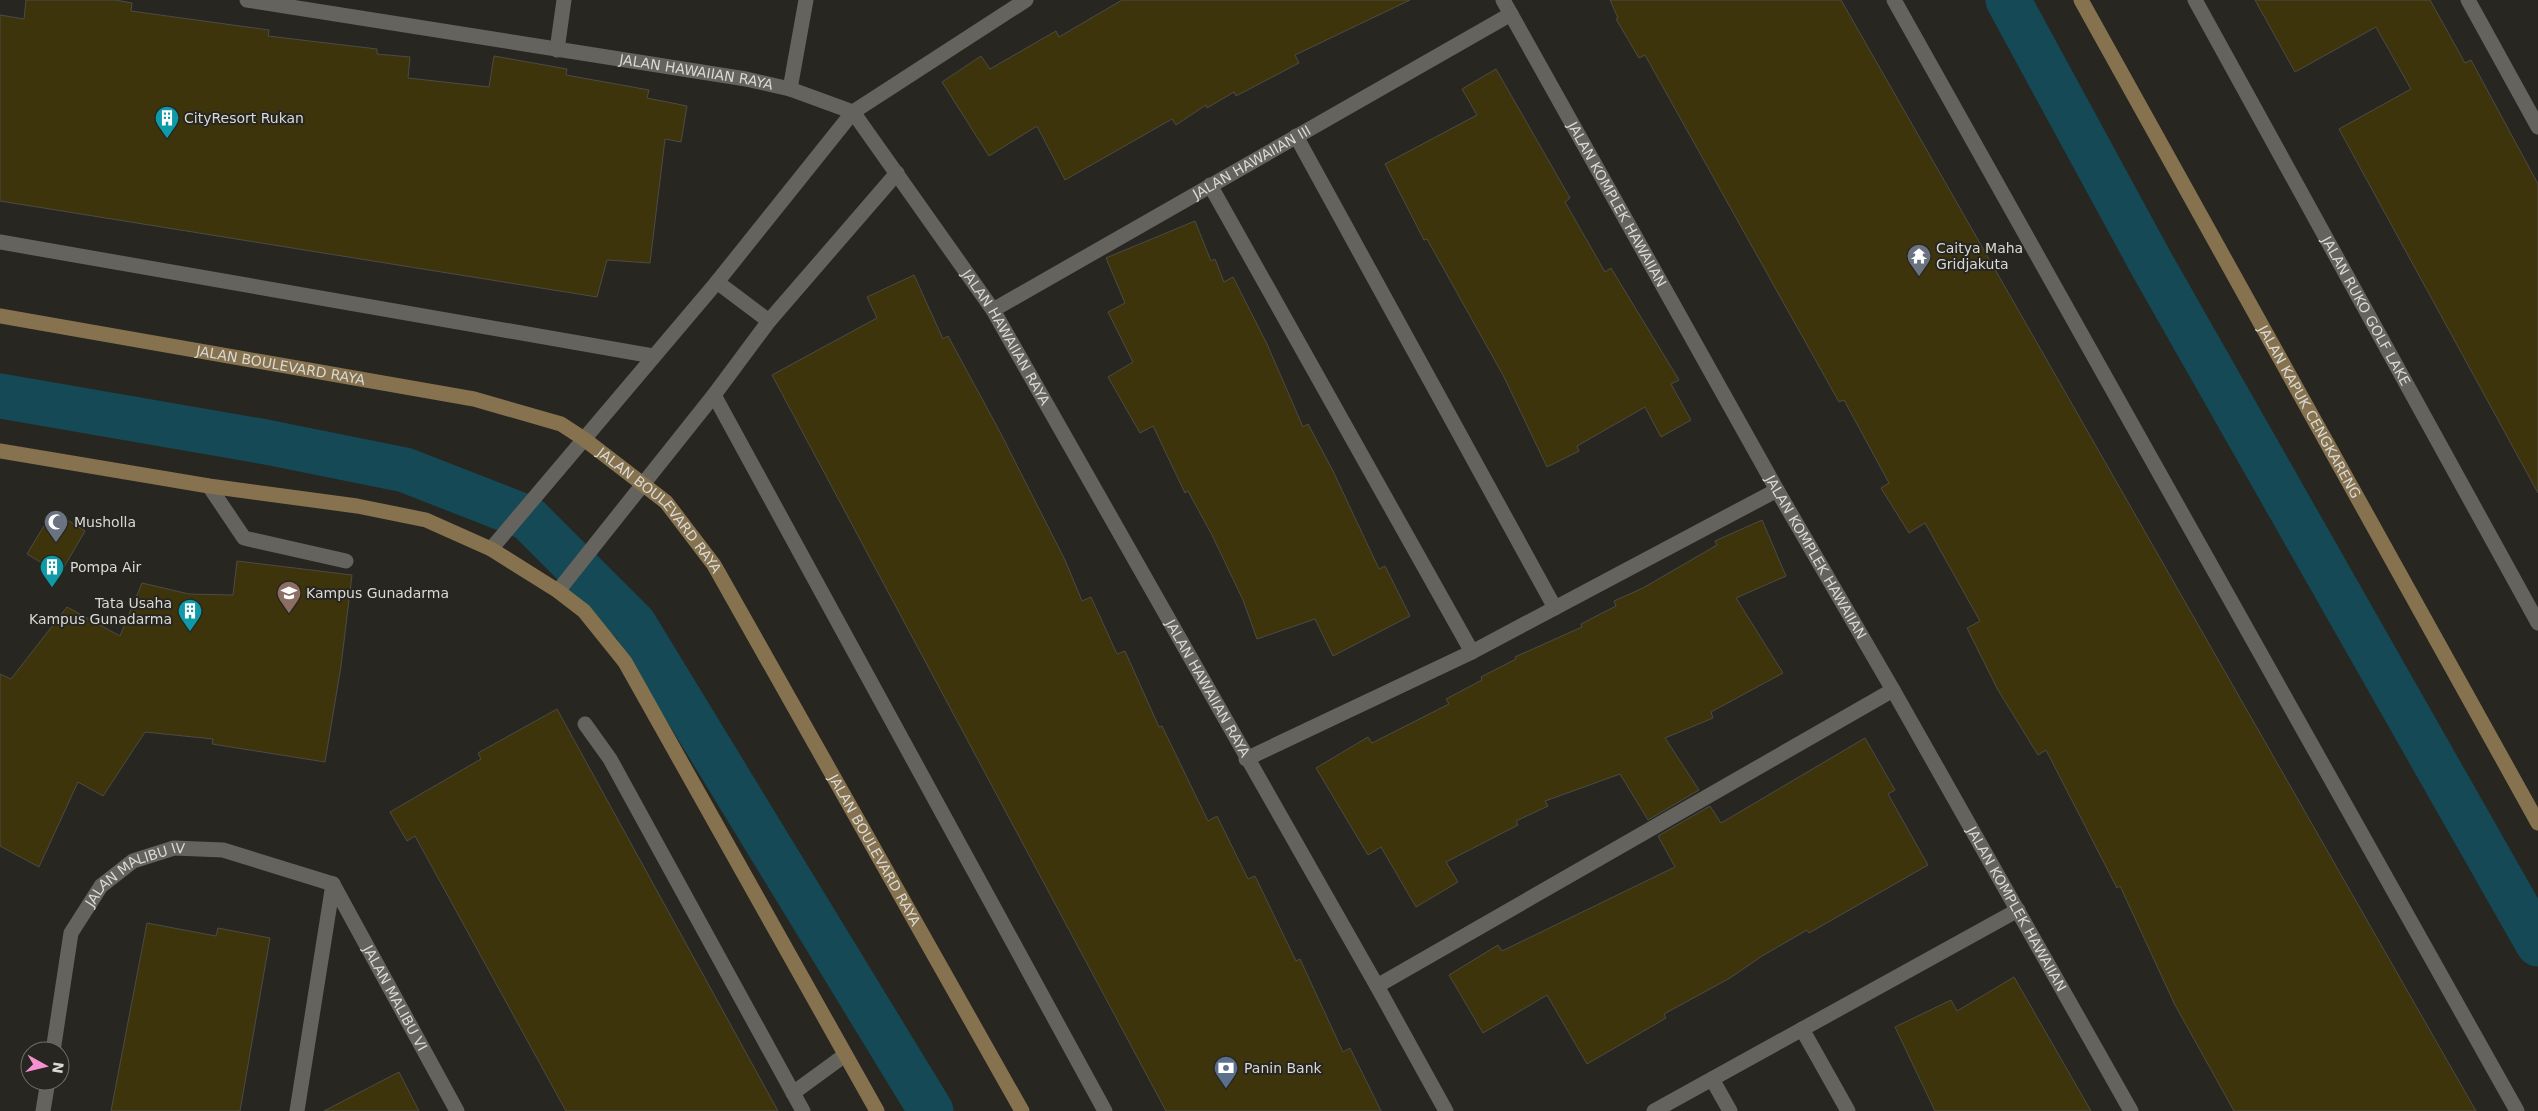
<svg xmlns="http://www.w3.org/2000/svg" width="2538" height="1111" font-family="'DejaVu Sans',sans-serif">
<rect width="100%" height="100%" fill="#272621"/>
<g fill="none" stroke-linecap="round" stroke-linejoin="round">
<path stroke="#144955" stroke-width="45" d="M 2008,0 L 2151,263 L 2538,944
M 0,396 L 266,442 L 405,470 L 528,518 L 634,624 L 931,1111"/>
</g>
<path fill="#3d340c" stroke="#4c4b45" d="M 26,0 L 115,0 L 132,3 L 131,11 L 269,30 L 268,36 L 377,49 L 377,54 L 410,57 L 408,78 L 489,87 L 494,56 L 567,69 L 566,75 L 649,90 L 647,98 L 687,106 L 681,142 L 665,139 L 650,263 L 607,260 L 597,297 L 0,201 L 0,15 L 24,19 Z
M 1122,0 L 1410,0 L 1295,55 L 1299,63 L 1236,96 L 1234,92 L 1207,108 L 1206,105 L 1176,125 L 1172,119 L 1065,180 L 1037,126 L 989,156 L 942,82 L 981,56 L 990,69 L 1056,31 L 1059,37 Z
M 1610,0 L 1841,0 L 2476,1111 L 2234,1111 L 2175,1005 L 2120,886 L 2117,888 L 2046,750 L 2038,755 L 1998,690 L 1967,628 L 1980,621 L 1925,523 L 1909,533 L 1881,488 L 1889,483 L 1844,400 L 1839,402 L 1645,55 L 1639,58 L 1616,19 L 1618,18 Z
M 2255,0 L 2430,0 L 2465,63 L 2471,60 L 2538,184 L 2538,493 L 2339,129 L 2411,89 L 2376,27 L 2295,72 Z
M 1496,69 L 1570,198 L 1565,202 L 1605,272 L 1611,268 L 1679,380 L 1671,384 L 1691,420 L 1661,437 L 1645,407 L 1577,446 L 1579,451 L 1547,467 L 1503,375 L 1427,239 L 1424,240 L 1385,164 L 1477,115 L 1462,89 Z
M 1195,221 L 1211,261 L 1215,259 L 1224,282 L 1233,277 L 1267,344 L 1303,427 L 1308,424 L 1333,471 L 1379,569 L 1385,566 L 1410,616 L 1333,656 L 1315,619 L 1257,639 L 1243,600 L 1212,535 L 1188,491 L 1185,493 L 1153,426 L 1140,433 L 1108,377 L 1133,362 L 1108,312 L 1125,303 L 1106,258 Z
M 914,275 L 943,339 L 948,336 L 1000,432 L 1065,560 L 1082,601 L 1091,597 L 1117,654 L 1125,651 L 1159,727 L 1162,726 L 1208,821 L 1217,816 L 1248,879 L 1255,876 L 1296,961 L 1300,959 L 1343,1052 L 1350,1048 L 1381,1111 L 1166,1111 L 772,375 L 877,318 L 867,297 Z
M 53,511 L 85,531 L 60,574 L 27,554 Z
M 1762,520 L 1786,576 L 1736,598 L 1783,673 L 1711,712 L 1713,718 L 1665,738 L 1699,790 L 1648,820 L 1620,774 L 1545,801 L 1548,806 L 1516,821 L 1518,825 L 1446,862 L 1458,882 L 1416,907 L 1381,847 L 1368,855 L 1316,768 L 1368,737 L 1372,743 L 1449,704 L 1446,699 L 1482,680 L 1481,677 L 1516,659 L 1515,657 L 1582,627 L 1581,624 L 1616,606 L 1614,601 L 1643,588 L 1717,545 L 1715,541 Z
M 237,561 L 352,575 L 341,666 L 325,762 L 212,744 L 213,739 L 145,732 L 103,796 L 78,782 L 39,867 L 0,846 L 0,674 L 11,679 L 67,607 L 120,636 L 142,583 L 189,594 L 233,595 Z
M 557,709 L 778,1111 L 566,1111 L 415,836 L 407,841 L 390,812 L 481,759 L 478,753 Z
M 1865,738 L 1895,790 L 1888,794 L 1928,865 L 1809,933 L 1807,930 L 1762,956 L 1730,978 L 1664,1014 L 1666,1018 L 1587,1064 L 1547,995 L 1483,1033 L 1449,975 L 1498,945 L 1502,951 L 1675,867 L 1658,836 L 1710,806 L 1721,823 Z
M 147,923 L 216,936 L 218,928 L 270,938 L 240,1111 L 111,1111 Z
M 2014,977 L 2091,1111 L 1935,1111 L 1895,1027 L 1951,1000 L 1957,1011 Z
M 399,1072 L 419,1111 L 324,1111 Z"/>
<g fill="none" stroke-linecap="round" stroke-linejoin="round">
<g stroke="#64635d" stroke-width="15">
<path id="s1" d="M 2195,0 L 2538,623"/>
<path d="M 0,242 L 653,356"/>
<path d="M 714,395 L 1105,1111"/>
<path d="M 585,724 L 610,759 L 803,1111"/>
<path d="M 793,1093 L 845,1055"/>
</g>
<g stroke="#64635d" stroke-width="15">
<path id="s2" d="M 247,0 L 746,79 L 790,89 L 853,112 L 993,310 L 1377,986 L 1446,1111"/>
<path id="s3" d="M 1503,0 L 1777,490 L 1893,690 L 2131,1111"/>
<path d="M 1894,0 L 2517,1111"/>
<path d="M 2468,0 L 2538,127"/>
<path d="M 557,50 L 564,0"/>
<path d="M 790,89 L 806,0"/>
<path d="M 1296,136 L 1555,608"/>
<path d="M 1210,185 L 1472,652"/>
<path d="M 717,282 L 769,321"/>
<path id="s4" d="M 993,310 L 1511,14"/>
<path d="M 209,486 L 244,538 L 346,561"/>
<path d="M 491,549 L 717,282 L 853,112 L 1026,0"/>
<path d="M 558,591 L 714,395 L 769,321 L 897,173"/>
<path d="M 1246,759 L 1472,652 L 1777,490"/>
<path id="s5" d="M 333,884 L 457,1111"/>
<path d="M 1377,986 L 1893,690"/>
<path d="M 1802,1029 L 1848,1111"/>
<path id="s6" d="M 53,1051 L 71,933 L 101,886 L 133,861 L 174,848 L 223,850 L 333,884"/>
<path d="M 1712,1079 L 1730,1111"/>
<path d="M 43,1111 L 48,1081"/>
<path d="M 297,1111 L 333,884"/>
<path d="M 1654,1111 L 2018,910"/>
</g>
<g stroke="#86724e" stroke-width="15">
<path id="s7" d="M 2081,0 L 2538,823"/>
<path id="s8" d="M 0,316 L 474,399 L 561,424 L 584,439 L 666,502 L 714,565 L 1022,1111"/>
<path d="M 0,451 L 209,486 L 357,506 L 426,520 L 491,549 L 558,591 L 584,611 L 625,662 L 877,1111"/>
</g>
</g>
<defs>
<symbol id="building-pin" viewBox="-11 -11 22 30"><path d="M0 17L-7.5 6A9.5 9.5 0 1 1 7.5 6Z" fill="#0f9aa8" stroke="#272621"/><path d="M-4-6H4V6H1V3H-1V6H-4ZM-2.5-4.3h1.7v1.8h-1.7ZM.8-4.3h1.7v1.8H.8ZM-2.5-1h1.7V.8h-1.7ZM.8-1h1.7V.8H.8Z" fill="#fff"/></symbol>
<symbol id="temple-pin" viewBox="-11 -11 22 30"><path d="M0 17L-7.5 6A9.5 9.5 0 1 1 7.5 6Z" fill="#6b7280" stroke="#272621"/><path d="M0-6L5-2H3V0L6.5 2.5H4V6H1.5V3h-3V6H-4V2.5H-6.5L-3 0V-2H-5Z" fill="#fff"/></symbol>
<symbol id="mosque-pin" viewBox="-11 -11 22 30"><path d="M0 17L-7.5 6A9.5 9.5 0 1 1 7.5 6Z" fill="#6b7280" stroke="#272621"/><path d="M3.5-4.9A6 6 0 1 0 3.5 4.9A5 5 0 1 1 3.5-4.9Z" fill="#fff"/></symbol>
<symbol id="university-pin" viewBox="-11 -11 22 30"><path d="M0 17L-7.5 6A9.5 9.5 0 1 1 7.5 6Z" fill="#8d6e63" stroke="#272621"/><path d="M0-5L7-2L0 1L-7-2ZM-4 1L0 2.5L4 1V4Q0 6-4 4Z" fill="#fff"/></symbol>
<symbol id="bank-pin" viewBox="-11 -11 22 30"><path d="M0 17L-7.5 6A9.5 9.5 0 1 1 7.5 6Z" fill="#5c6f8a" stroke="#272621"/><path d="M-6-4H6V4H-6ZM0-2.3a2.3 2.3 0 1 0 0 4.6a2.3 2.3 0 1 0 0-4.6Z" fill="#fff"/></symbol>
</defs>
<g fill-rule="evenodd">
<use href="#building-pin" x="153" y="104" width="28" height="38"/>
<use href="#temple-pin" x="1905" y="242" width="28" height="38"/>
<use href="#mosque-pin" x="42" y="508" width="28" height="38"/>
<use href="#building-pin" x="38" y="553" width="28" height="38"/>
<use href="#university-pin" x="275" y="579" width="28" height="38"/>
<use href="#building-pin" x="176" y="597" width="28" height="38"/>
<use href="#bank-pin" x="1212" y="1054" width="28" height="38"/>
</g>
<g text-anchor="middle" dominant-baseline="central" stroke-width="4" stroke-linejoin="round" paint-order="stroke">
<g font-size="14" fill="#d9d9d5" stroke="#272621">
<text stroke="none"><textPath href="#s2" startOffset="455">JALAN HAWAIIAN RAYA</textPath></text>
<text stroke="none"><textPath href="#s4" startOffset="298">JALAN HAWAIIAN III</textPath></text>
<text stroke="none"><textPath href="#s3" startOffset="234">JALAN KOMPLEK HAWAIIAN</textPath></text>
<text stroke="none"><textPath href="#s1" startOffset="355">JALAN RUKO GOLF LAKE</textPath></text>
<text stroke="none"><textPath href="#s2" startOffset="890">JALAN HAWAIIAN RAYA</textPath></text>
<text stroke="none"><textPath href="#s8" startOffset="285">JALAN BOULEVARD RAYA</textPath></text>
<text stroke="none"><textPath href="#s7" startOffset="471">JALAN KAPUK CENGKARENG</textPath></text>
<text stroke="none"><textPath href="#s8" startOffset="704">JALAN BOULEVARD RAYA</textPath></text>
<text stroke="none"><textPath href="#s3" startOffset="639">JALAN KOMPLEK HAWAIIAN</textPath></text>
<text stroke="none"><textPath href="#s2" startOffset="1295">JALAN HAWAIIAN RAYA</textPath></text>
<text stroke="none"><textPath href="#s8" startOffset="1109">JALAN BOULEVARD RAYA</textPath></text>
<text stroke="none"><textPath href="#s6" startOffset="211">JALAN MALIBU IV</textPath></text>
<text stroke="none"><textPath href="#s3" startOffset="1044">JALAN KOMPLEK HAWAIIAN</textPath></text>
<text stroke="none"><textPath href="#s5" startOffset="130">JALAN MALIBU VI</textPath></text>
</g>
<g font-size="14" fill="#d9d9d5" stroke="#272621" text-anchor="start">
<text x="184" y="118">CityResort Rukan</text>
<text x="1936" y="248">Caitya Maha<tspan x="1936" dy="16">Gridjakuta</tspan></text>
<text x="74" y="522">Musholla</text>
<text x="70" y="567">Pompa Air</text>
<text x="306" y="593">Kampus Gunadarma</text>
<text x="172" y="603" text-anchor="end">Tata Usaha<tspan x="172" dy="16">Kampus Gunadarma</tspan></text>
<text x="1244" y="1068">Panin Bank</text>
</g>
</g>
<g transform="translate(45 1066) rotate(98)"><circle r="24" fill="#272621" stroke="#6e6e69"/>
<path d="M0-4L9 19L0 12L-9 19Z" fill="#f690d1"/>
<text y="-8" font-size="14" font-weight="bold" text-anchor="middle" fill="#d9d9d5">N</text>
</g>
</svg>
